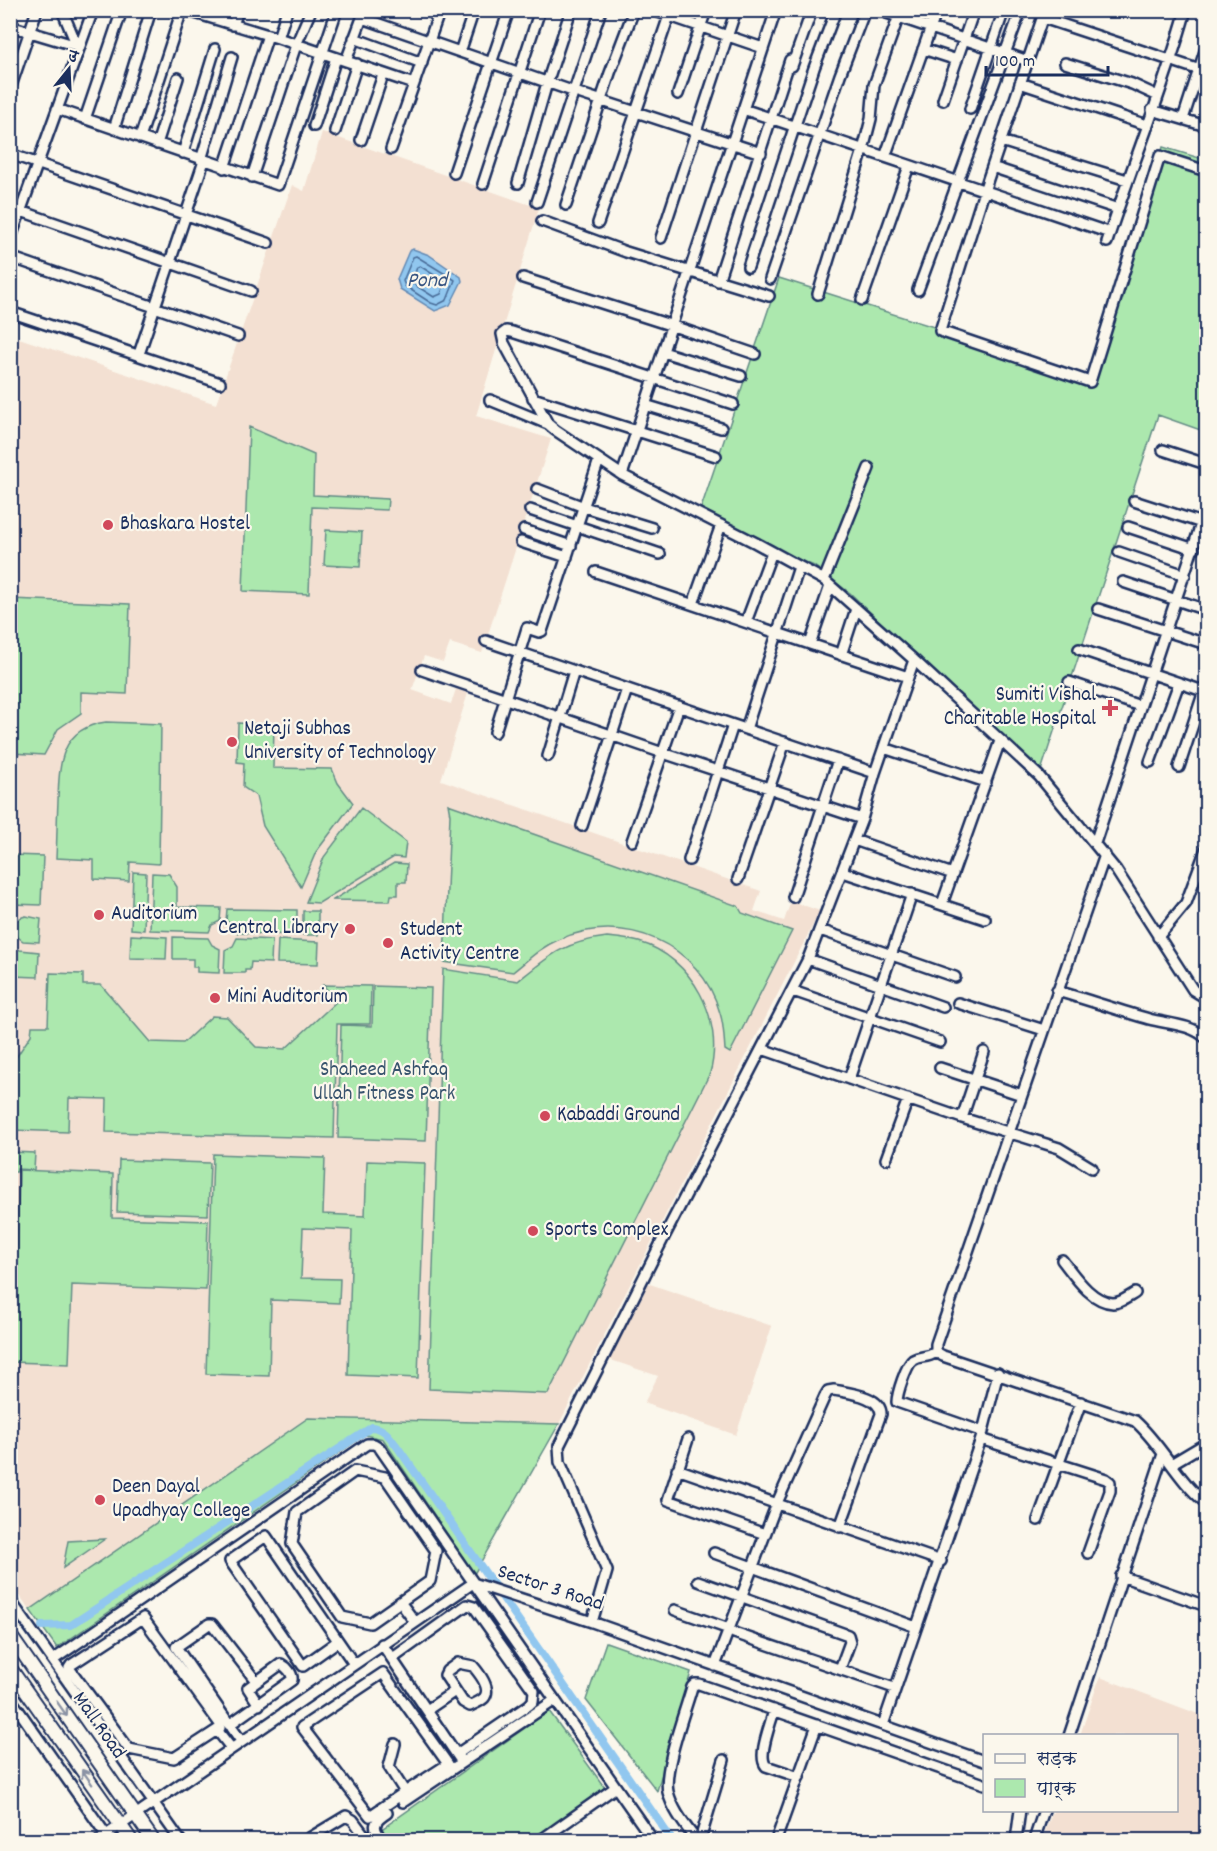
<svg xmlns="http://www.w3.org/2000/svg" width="1217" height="1851" font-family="Dekko,'Playpen Sans Deva',sans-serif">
<rect width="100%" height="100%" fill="#fbf7ec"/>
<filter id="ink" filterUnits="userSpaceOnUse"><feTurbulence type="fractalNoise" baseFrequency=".0167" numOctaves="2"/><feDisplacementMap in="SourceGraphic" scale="12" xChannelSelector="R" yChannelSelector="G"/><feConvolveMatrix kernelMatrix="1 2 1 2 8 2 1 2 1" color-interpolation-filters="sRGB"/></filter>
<g filter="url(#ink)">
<path fill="#f3e0d2" d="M 322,132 L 539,208 L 476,416 L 551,439 L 482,653 L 450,643 L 443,662 L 424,656 L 412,690 L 451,704 L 456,689 L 468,693 L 441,780 L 761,891 L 754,911 L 784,921 L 791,901 L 820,911 L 559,1424 L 308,1418 L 30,1610 L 10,1582 L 10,335 L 216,404 L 292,185 L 304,191 Z
M 647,1283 L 772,1326 L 736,1435 L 644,1403 L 658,1376 L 608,1359 Z
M 1100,1677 L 1206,1717 L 1206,1840 L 1042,1840 L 1053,1811 L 1176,1810 L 1176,1736 L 1080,1735 Z"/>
<path fill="#ace8ae" stroke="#648c86" stroke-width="1.5" d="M 1163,147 L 1206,160 L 1206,432 L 1158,415 L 1040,774 L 850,593 L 814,566 L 698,517 L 779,278 L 1092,377 Z
M 249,427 L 314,455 L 313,495 L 388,499 L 387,510 L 312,507 L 309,594 L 243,591 Z
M 326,530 L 362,532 L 360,567 L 324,565 Z
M 11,599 L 130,604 L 127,694 L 81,692 L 81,713 L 58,729 L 44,755 L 12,753 L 10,743 Z
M 106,722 L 161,724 L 159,864 L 130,862 L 129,881 L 94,879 L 94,860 L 56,858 C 57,839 57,820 58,801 C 59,764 60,728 106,722 Z
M 238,723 L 274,725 L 273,768 L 332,769 L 338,783 L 353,803 L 316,852 L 301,887 L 263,826 L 256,796 L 243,787 L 244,763 L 237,762 Z
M 448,804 L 738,906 L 742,913 L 792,931 L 730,1053 L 725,1050 C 724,1038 724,1025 720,1013 C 701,944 623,910 558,940 C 541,947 528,960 513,972 L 444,962 L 450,815 Z
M 361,808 L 406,842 L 404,858 L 394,857 L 319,903 L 306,902 L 324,857 Z
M 11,855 L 43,856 L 41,905 L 11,904 Z
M 394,863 L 407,864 L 406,882 L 398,882 L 398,895 L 391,895 L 390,901 L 333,900 Z
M 133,872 L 146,873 L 144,930 L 131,929 Z
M 152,873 L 169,874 L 177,887 L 177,907 L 221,908 L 220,921 L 212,925 L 209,932 L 150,930 Z
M 227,909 L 297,910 L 297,935 L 237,933 L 234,925 L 226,921 Z
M 303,911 L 318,911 L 318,935 L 303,935 Z
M 26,916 L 41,919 L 39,942 L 23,941 L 14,934 C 11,924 16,918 26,916 Z
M 131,935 L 167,937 L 166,959 L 130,958 Z
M 173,937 L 208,938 L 212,945 L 220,949 L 219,973 L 197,972 L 197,967 L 193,967 L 193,959 L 173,959 Z
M 607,937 C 617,938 629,939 639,942 C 692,957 725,1020 710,1073 L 548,1394 L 429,1389 L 443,969 L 518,981 C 550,955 564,942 607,937 Z
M 237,938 L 272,940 L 271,963 L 251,962 L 250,970 L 245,970 L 245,973 L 224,973 L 225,950 L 233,946 Z
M 278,940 L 319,942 L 318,964 L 277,963 Z
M 11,943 L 20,950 L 39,952 L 38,977 L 11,976 Z
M 50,973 L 83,974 L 83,985 L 101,985 L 150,1042 L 183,1043 L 212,1016 L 227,1017 L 256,1047 L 285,1049 L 337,1001 L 323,985 L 371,986 L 370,1024 L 337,1024 L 334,1138 L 106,1132 L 107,1099 L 69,1098 L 68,1132 L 11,1130 L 11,1065 L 31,1035 L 32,1026 L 48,1026 Z
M 373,986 L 431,988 L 426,1141 L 338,1138 L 341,1025 L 372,1026 Z
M 11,1152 L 35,1153 L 34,1170 L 17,1169 L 17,1172 L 11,1172 Z
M 213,1154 L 325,1158 L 323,1214 L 365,1216 L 367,1161 L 425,1163 L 418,1378 L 348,1375 L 352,1230 L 303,1228 L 301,1278 L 340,1279 L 339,1303 L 271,1300 L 269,1376 L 206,1374 Z
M 119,1160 L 210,1163 L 208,1215 L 117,1212 Z
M 19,1170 L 113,1174 L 112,1218 L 208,1221 L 206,1290 L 72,1285 L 69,1364 L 11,1362 L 10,1250 L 17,1250 Z
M 308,1418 L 559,1424 L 474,1574 L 383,1439 L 365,1435 L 57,1648 L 30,1610 Z
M 105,1539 L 63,1568 L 68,1541 Z
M 606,1642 L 691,1672 L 657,1791 L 586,1700 Z
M 549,1711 L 605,1788 L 531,1840 L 386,1840 L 379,1831 Z"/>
<path fill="#91c7ef" stroke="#628ab5" stroke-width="1.5" d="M 413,249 L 429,255 L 461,277 L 462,281 L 450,305 L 435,311 L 400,289 L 397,279 L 409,251 Z"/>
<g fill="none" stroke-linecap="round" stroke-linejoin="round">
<path stroke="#4a6c98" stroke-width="1.5" d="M 416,256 L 455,280 L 447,300 L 437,305 L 431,303 L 405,286 L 403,281 L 413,257 Z
M 420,266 L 445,282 L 441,294 L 434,297 L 412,283 L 417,267 Z"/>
<path stroke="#91c7ef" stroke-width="8" d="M 42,1626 L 71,1625 L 372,1427 C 384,1428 389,1436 396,1445 L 672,1840"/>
<defs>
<path id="minor" d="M 62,10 L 78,48
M 185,10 L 278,38 L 414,84
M 424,10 L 439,15
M 652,10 L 763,48
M 878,10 L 1028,61
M 1045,10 L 988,179 L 940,331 L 1090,382 L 1160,156 L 1206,171
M 362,18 L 575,92 L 761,153
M 1043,18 L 1206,72
M 233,25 L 238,10
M 10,26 L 77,46
M 278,38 L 287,10
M 354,38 L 422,63
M 923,49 L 957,60
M 460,52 L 474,10
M 346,61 L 365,10
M 1065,63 L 1132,84 L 1158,96
M 792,66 L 812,10
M 1020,83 L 1147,125
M 10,89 L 37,10
M 678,94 L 706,10
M 943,100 L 974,10
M 57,109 L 278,185 L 337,10
M 743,109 L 1110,233
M 970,109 L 1004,10
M 1152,110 L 1206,126
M 85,119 L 122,10
M 1183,119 L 1206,48
M 314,126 L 336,58
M 114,129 L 151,10
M 335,131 L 357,64
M 140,138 L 182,10
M 361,140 L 383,75
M 1001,141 L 1127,180
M 157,144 L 178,78
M 391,149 L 440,10
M 183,153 L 215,49
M 10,154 L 268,243
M 885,157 L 937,10
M 201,160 L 232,57
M 992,167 L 1118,209
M 224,168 L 268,35
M 454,173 L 509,10
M 252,177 L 296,45 L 311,10
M 518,183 L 547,83 L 571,10
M 483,184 L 540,10
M 537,202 L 601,10
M 566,205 L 610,73 L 634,10
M 21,211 L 251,291
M 542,221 L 626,252 L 769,296
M 598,223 L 671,10
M 661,238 L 736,10
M 10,240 L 93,10
M 1107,242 C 1132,164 1164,89 1186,10
M 10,257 L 238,336
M 748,267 L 814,68 L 836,10
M 523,278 L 673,326 L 755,354
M 770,279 L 840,75 L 865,10
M 718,281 L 790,60
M 918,290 L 1021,10
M 818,294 L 863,150 L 871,119 L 874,85 L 901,10
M 862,300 L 909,166
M 10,312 L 220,383
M 663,352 L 741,376
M 139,354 L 204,161
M 533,398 L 716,456
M 490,400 L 548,424
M 733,404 L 512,332 L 506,331 L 502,334 L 504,343 L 548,424 L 555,430 L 622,475 L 756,543 L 824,580 L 914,660 L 1039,776 L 1116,870 L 1193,990 L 1206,998
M 645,405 L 721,428
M 1163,450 L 1206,464
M 622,475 L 776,10
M 537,489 L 584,507 L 652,528
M 1134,501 L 1202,523
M 530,510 L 660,554
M 1128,527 L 1194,549
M 524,530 L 571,546
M 521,542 L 567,557
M 1119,552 L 1185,575
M 596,572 L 908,677
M 824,580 L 869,468
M 1123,582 L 1206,610
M 693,604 L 721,525
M 1098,609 L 1206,644
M 746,622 L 772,552
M 486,641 L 875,773
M 810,644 L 830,586
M 1079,649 L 1206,692
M 841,655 L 856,609
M 422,670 L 663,753 L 862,819
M 1069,682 L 1140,706
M 746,729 L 799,567
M 495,732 L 527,628 L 539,632 L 542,631 L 599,460
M 884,748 L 986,782
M 548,756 L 574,671
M 1150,762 L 1179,683
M 1179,767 L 1204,691
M 582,826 L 627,689
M 854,840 L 953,874
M 632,841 L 679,706
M 1095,843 L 1206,509
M 689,860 L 733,725
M 843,872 L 985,919
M 738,879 L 785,742
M 793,897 L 838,760
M 942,904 L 1000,741
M 820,930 L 955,977
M 1158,937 L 1186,903 L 1206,849
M 808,959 L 943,1007
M 793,991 L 940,1042
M 1057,991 C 1088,1000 1118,1010 1149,1019 C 1168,1024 1191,1024 1206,1038
M 958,1003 L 1044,1030
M 762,1049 L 962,1118 L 1059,1148 L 1092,1168
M 940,1068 L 1022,1095
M 849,1079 L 912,894
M 962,1118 L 984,1052
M 886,1159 L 908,1099
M 1062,1260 C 1074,1275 1091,1302 1113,1303 C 1121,1303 1128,1297 1135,1293
M 936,1352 L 936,1344 L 1105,855
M 936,1352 L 943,1356 L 1135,1421 C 1162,1445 1178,1481 1206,1503
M 936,1352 C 926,1359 921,1355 913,1360 C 906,1365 897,1394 897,1402 L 983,1432
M 688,1439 L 668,1500 L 765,1534
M 981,1439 L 1106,1479 L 1110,1482 L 1110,1491 L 1088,1553
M 1171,1464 L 1203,1445
M 677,1469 L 941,1561
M 1038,1520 L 1081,1402
M 714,1553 L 916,1627
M 1121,1576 L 1206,1606
M 698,1581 L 848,1635 L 850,1642 L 840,1669
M 10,1600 L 180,1840
M 400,1602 L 430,1581 L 436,1551 L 385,1477 L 355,1471 L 297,1512 L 292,1544 L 342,1617 L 370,1623 L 400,1602 L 415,1622
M 675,1610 L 729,1629 L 734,1633 L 894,1688
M 592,1622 L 607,1571 L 560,1462 L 559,1446 L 664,1237 L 808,959 L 862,819 L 875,773 L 914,660
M 338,1641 L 303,1666 L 230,1561 L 266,1536 L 354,1664
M 382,1644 L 459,1758
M 393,1658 L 467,1605 L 474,1607 L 534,1691 L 533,1701 L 529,1705 L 457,1754
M 53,1660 L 367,1444 L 374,1444 L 379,1447 L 555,1700
M 458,1663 L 473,1666 C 479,1673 492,1689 484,1698 C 481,1701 474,1704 470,1706 L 463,1702 L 445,1675 L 447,1671 Z
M 715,1666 L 777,1503 L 825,1396 L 828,1391 L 834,1390 C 849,1393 881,1396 881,1414 L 840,1527
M 10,1698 L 109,1839
M 427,1710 L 455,1691
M 774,1710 C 771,1724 757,1756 766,1766 L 799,1777
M 229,1725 L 292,1680 C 293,1674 287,1667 281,1664 L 248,1688 L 259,1705
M 883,1725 L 981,1439 L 998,1373
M 217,1730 L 174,1758 L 129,1749 L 69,1668 L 71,1665 L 143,1618 L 220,1724 L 220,1728 L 217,1730 L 231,1748
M 1069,1736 L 1163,1454
M 241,1741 L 176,1647 L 209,1624 L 212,1624 L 256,1681
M 395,1744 L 389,1767 L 405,1792 L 448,1764 L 383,1673 L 302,1727 L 370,1816 L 405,1792
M 403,1802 L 555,1700 L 653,1840
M 99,1840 L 473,1583 L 592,1622 L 984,1761
M 306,1840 L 346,1816 L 353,1820 L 368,1840
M 382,1840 C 372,1827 373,1822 387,1813
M 541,1840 L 616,1787
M 696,1840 C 685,1825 673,1811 668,1792 C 663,1769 685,1712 692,1687 L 695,1684 L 699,1684 L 984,1784
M 700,1840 L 724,1760
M 776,1840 L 817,1725
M 1016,1840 L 1020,1810
M 1034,1840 L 1044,1810"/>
<path id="secondary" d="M 10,1635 L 153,1840
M 10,1668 L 131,1840"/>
</defs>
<use href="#minor" stroke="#1b2f5e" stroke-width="14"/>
<use href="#secondary" stroke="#1b2f5e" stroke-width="16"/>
<use href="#minor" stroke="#fbf7ec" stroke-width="9"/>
<use href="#secondary" stroke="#fbf7ec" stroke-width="12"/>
</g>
<defs><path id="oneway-shaft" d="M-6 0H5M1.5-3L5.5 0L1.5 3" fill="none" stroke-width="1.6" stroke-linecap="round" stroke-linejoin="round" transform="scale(1.5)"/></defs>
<g stroke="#8b93a5">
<use href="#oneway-shaft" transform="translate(62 1709) rotate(55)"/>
<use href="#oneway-shaft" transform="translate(87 1777) rotate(-125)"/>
</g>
</g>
<g fill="#d1495b" stroke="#fbf7ec" stroke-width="2">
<circle cx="108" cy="525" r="6"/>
<path d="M1107 699h6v6h6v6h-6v6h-6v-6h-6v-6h6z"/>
<circle cx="232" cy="742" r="6"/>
<circle cx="99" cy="915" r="6"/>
<circle cx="350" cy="929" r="6"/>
<circle cx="388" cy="943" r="6"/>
<circle cx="215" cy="998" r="6"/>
<circle cx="545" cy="1116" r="6"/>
<circle cx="533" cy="1231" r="6"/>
<circle cx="100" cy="1500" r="6"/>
</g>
<g text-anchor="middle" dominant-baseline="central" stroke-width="4.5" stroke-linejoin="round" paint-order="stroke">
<g font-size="21" fill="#1b2f5e" stroke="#fbf7ec" text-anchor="start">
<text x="120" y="525">Bhaskara Hostel</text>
<text x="1096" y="696" text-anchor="end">Sumiti Vishal<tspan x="1096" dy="24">Charitable Hospital</tspan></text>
<text x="244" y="730">Netaji Subhas<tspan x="244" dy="24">University of Technology</tspan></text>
<text x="111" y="915">Auditorium</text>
<text x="338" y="929" text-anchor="end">Central Library</text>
<text x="400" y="931">Student<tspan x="400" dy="24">Activity Centre</tspan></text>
<text x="227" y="998">Mini Auditorium</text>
<text x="557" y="1116">Kabaddi Ground</text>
<text x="545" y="1231">Sports Complex</text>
<text x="112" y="1488">Deen Dayal<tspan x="112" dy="24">Upadhyay College</tspan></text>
</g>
<g font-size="21" fill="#38546e" stroke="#fbf7ec">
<text x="384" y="1071">Shaheed Ashfaq<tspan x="384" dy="24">Ullah Fitness Park</tspan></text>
</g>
<g font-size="21" fill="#1b2f5e" stroke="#fbf7ec">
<text transform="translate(550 1589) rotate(18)">Sector 3 Road</text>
<text transform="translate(98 1726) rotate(55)">Mall Road</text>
</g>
<g font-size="22" font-style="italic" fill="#385582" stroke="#fbf7ec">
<text x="427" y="281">Pond</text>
</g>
</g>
<rect width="1217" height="1851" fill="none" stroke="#fbf7ec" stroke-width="36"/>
<rect x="18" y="18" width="1181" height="1815" fill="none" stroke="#1b2f5e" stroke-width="2" filter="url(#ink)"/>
<rect x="983" y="1734" width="195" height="78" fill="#fbf7ec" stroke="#a1a7b3" stroke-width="1.5"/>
<rect x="995" y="1754" width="30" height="9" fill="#fbf7ec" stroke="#a1a7b3" stroke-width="1.5"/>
<text x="1037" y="1764" font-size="18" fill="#1b2f5e">सड़क</text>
<rect x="995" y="1779" width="30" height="18" fill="#ace8ae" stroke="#a1a7b3" stroke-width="1.5"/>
<text x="1037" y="1794" font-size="18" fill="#1b2f5e">पार्क</text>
<g transform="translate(69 69) rotate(18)" stroke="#fbf7ec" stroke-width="4.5" paint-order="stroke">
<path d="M0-4.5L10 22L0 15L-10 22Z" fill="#1b2f5e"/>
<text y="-9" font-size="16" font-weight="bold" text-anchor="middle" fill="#1b2f5e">उ</text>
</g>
<path d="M986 66v9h122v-9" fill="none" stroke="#1b2f5e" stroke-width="3"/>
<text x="995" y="66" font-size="18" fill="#1b2f5e" stroke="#fbf7ec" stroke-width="4.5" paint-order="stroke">100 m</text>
</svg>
